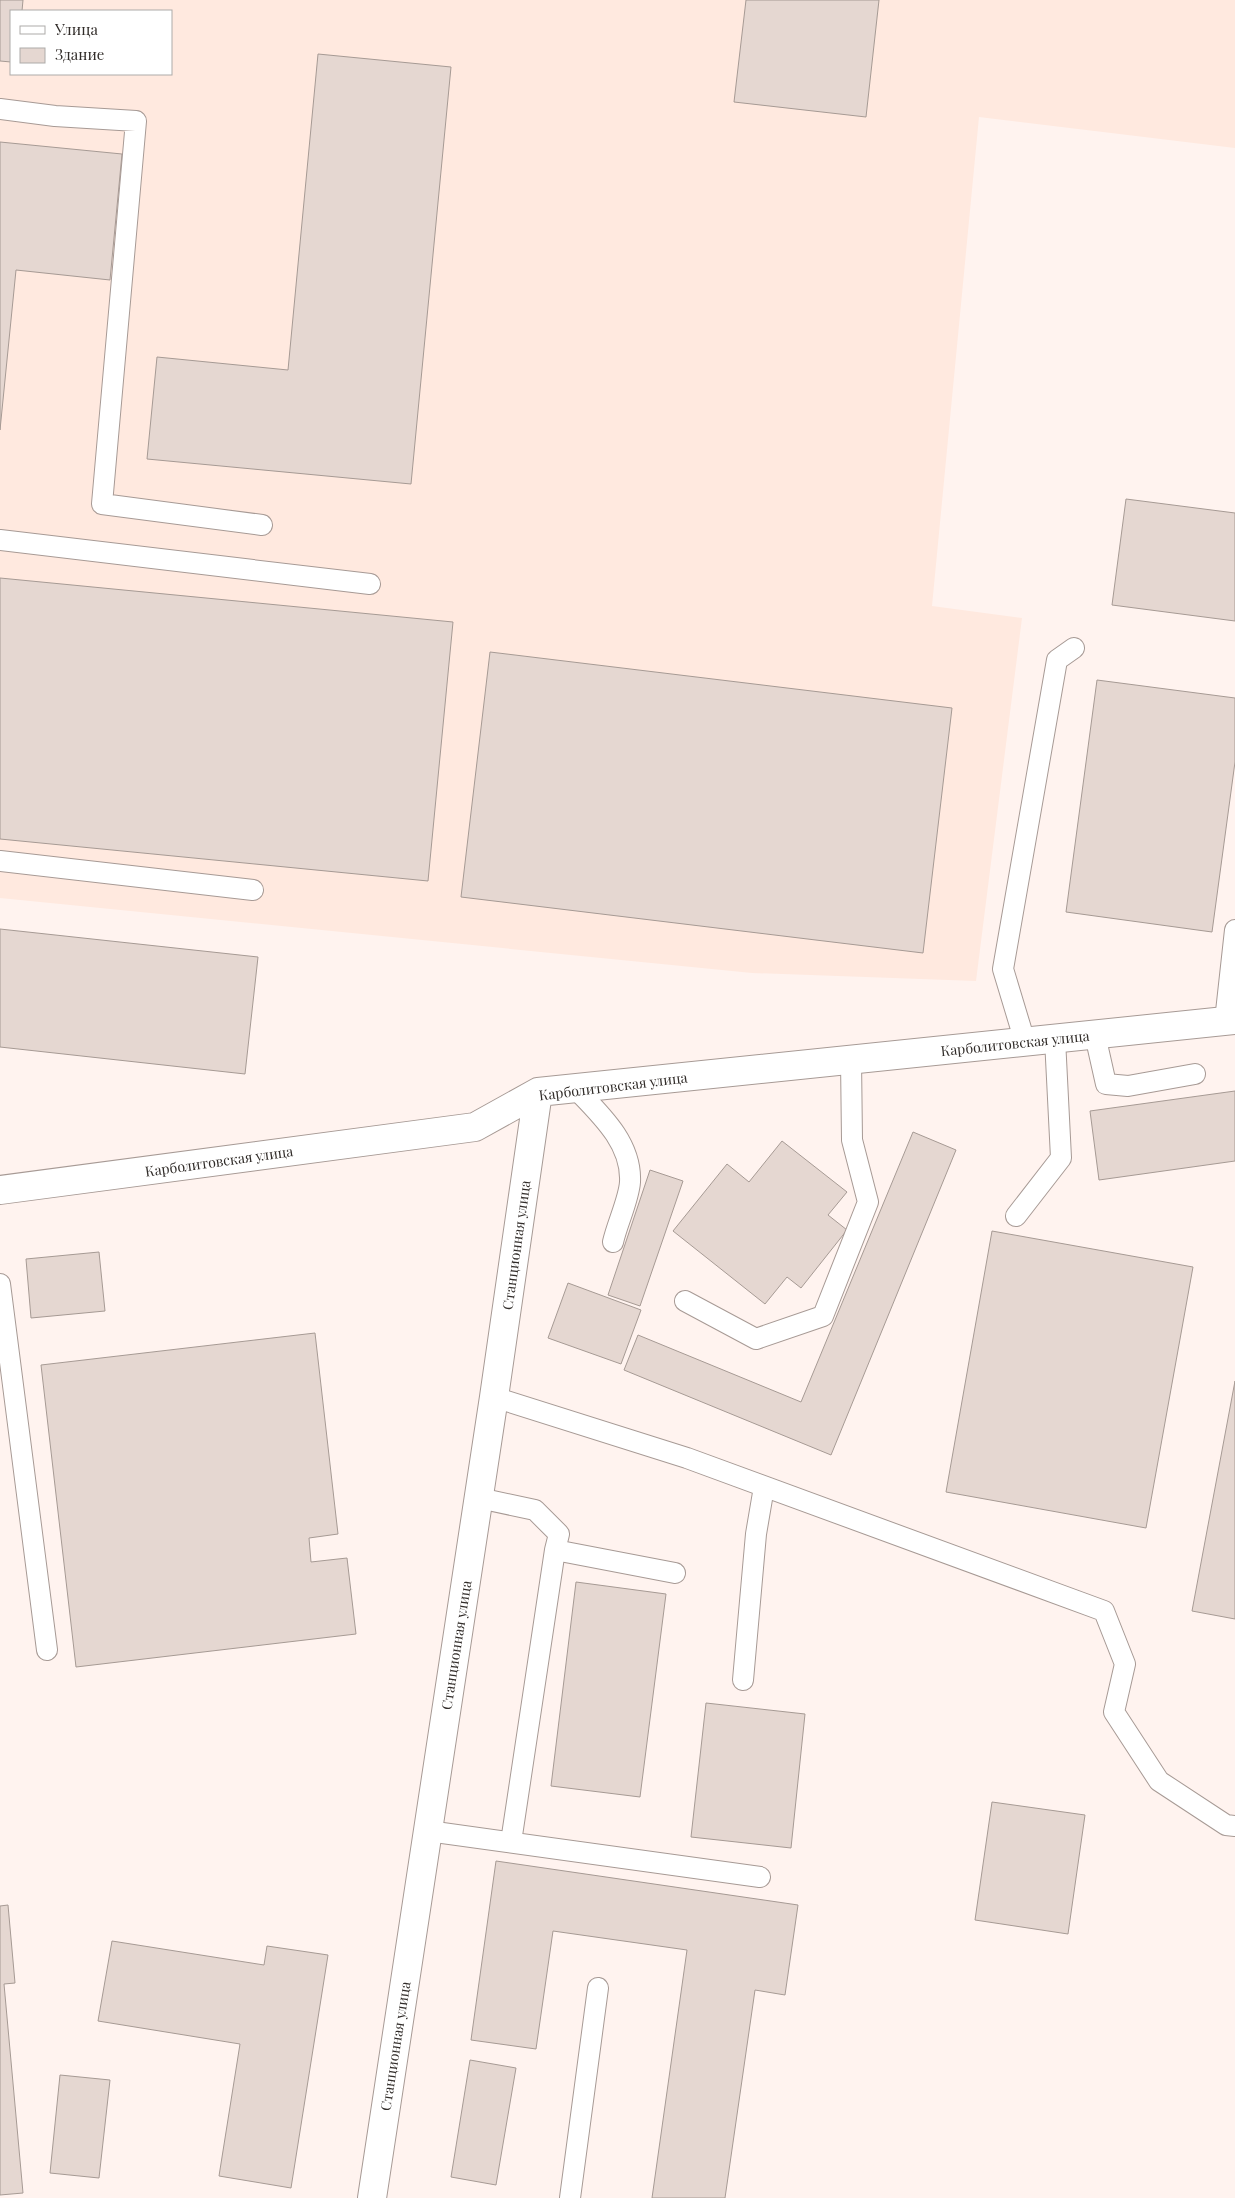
<svg xmlns="http://www.w3.org/2000/svg" width="1235" height="2198" font-family="'Playfair Display',serif">
<rect width="100%" height="100%" fill="#fff3ef"/>
<path fill="#ffe9df" fill-rule="evenodd" d="M 0,0 L 1235,0 L 1235,148 L 979,117 L 932,606 L 1022,618 L 976,981 L 752,973 L 0,898 ZM 11,11 L 171,11 L 171,74 L 11,74 Z"/>
<path fill="#e5d7d1" stroke="#a69a94" d="M 0,0 L 23,0 L 22,11 L 11,11 L 11,62 L 0,61 Z
M 746,0 L 879,0 L 866,117 L 734,102 Z
M 318,54 L 451,67 L 411,484 L 147,459 L 157,357 L 288,370 Z
M 0,142 L 122,154 L 110,280 L 16,270 L 0,430 Z
M 1126,499 L 1235,513 L 1235,621 L 1112,605 Z
M 0,578 L 453,622 L 428,881 L 0,839 Z
M 490,652 L 952,708 L 923,953 L 461,897 Z
M 1097,680 L 1235,698 L 1235,762 L 1212,932 L 1066,912 Z
M 0,929 L 258,957 L 245,1074 L 0,1047 Z
M 1235,1091 L 1235,1161 L 1099,1180 L 1090,1111 Z
M 913,1132 L 956,1150 L 831,1455 L 624,1370 L 638,1335 L 801,1402 Z
M 782,1141 L 847,1192 L 828,1215 L 847,1230 L 801,1288 L 787,1277 L 765,1304 L 673,1231 L 727,1164 L 749,1182 Z
M 650,1170 L 683,1181 L 640,1306 L 608,1295 Z
M 992,1231 L 1193,1267 L 1146,1528 L 946,1492 Z
M 99,1252 L 105,1311 L 31,1318 L 26,1259 Z
M 568,1283 L 641,1310 L 621,1364 L 548,1338 Z
M 315,1333 L 338,1534 L 309,1538 L 311,1562 L 347,1558 L 356,1634 L 76,1667 L 41,1365 Z
M 1235,1381 L 1235,1619 L 1192,1611 Z
M 576,1582 L 666,1594 L 640,1797 L 551,1786 Z
M 706,1703 L 805,1714 L 791,1848 L 691,1837 Z
M 992,1802 L 1085,1815 L 1068,1934 L 975,1920 Z
M 496,1861 L 798,1905 L 785,1995 L 755,1990 L 725,2198 L 652,2198 L 687,1950 L 553,1931 L 536,2049 L 471,2040 Z
M 8,1905 L 15,1983 L 4,1984 L 23,2193 L 0,2195 L 0,1906 Z
M 112,1941 L 264,1965 L 267,1946 L 328,1955 L 291,2188 L 219,2176 L 240,2044 L 98,2021 Z
M 470,2060 L 516,2068 L 496,2185 L 451,2177 Z
M 60,2075 L 110,2080 L 99,2178 L 50,2173 Z"/>
<g fill="none" stroke-linecap="round" stroke-linejoin="round">
<defs>
<path id="lane" d="M 0,109 L 55,116 L 136,121 L 102,504 L 262,525
M 0,540 L 370,584
M 0,861 L 253,890
M 1225,1021 L 1235,930
M 1095,1035 L 1106,1084 L 1128,1086 L 1195,1074
M 1025,1042 L 1003,969 L 1057,660 L 1074,648
M 575,1088 C 600,1114 632,1143 630,1182 C 629,1199 617,1224 613,1242
M 1016,1216 L 1061,1158 L 1055,1039
M 0,1284 L 47,1650
M 685,1301 L 756,1339 L 823,1316 L 868,1202 L 852,1140 L 851,1060
M 494,1397 L 687,1458 L 1104,1611 L 1125,1664 L 1114,1712 L 1159,1781 L 1226,1825 L 1235,1826
M 479,1498 L 535,1510 L 559,1534 L 555,1550 L 675,1573
M 743,1680 L 756,1534 L 764,1487
M 428,1831 L 760,1877
M 511,1842 L 555,1550
M 570,2198 L 598,1988"/>
<path id="street" d="M 0,1190 L 475,1127 L 538,1092 L 1235,1020
M 372,2198 L 494,1397 L 538,1092"/>
</defs>
<use href="#lane" stroke="#a79a95" stroke-width="22"/>
<use href="#street" stroke="#a79a95" stroke-width="30"/>
<use href="#lane" stroke="#fff" stroke-width="20"/>
<use href="#street" stroke="#fff" stroke-width="28"/>
</g>
<g text-anchor="middle" dominant-baseline="central" stroke-width="4.5" stroke-linejoin="round" paint-order="stroke">
<g font-size="14" fill="#312c29" stroke="#fff">
<text transform="translate(1015 1043) rotate(-6)">Карболитовская улица</text>
<text transform="translate(613 1086) rotate(-7)">Карболитовская улица</text>
<text transform="translate(219 1161) rotate(-8)">Карболитовская улица</text>
<text transform="translate(516 1245) rotate(-82)">Станционная улица</text>
<text transform="translate(456 1645) rotate(-81)">Станционная улица</text>
<text transform="translate(395 2046) rotate(-81)">Станционная улица</text>
</g>
</g>
<rect x="10" y="10" width="162" height="65" fill="#ffffff" stroke="#adaba9"/>
<rect x="20" y="26" width="25" height="8" fill="#ffffff" stroke="#adaba9"/>
<text x="55" y="35" font-size="15" fill="#312c29">Улица</text>
<rect x="20" y="48" width="25" height="15" fill="#e5d7d1" stroke="#adaba9"/>
<text x="55" y="60" font-size="15" fill="#312c29">Здание</text>
</svg>
